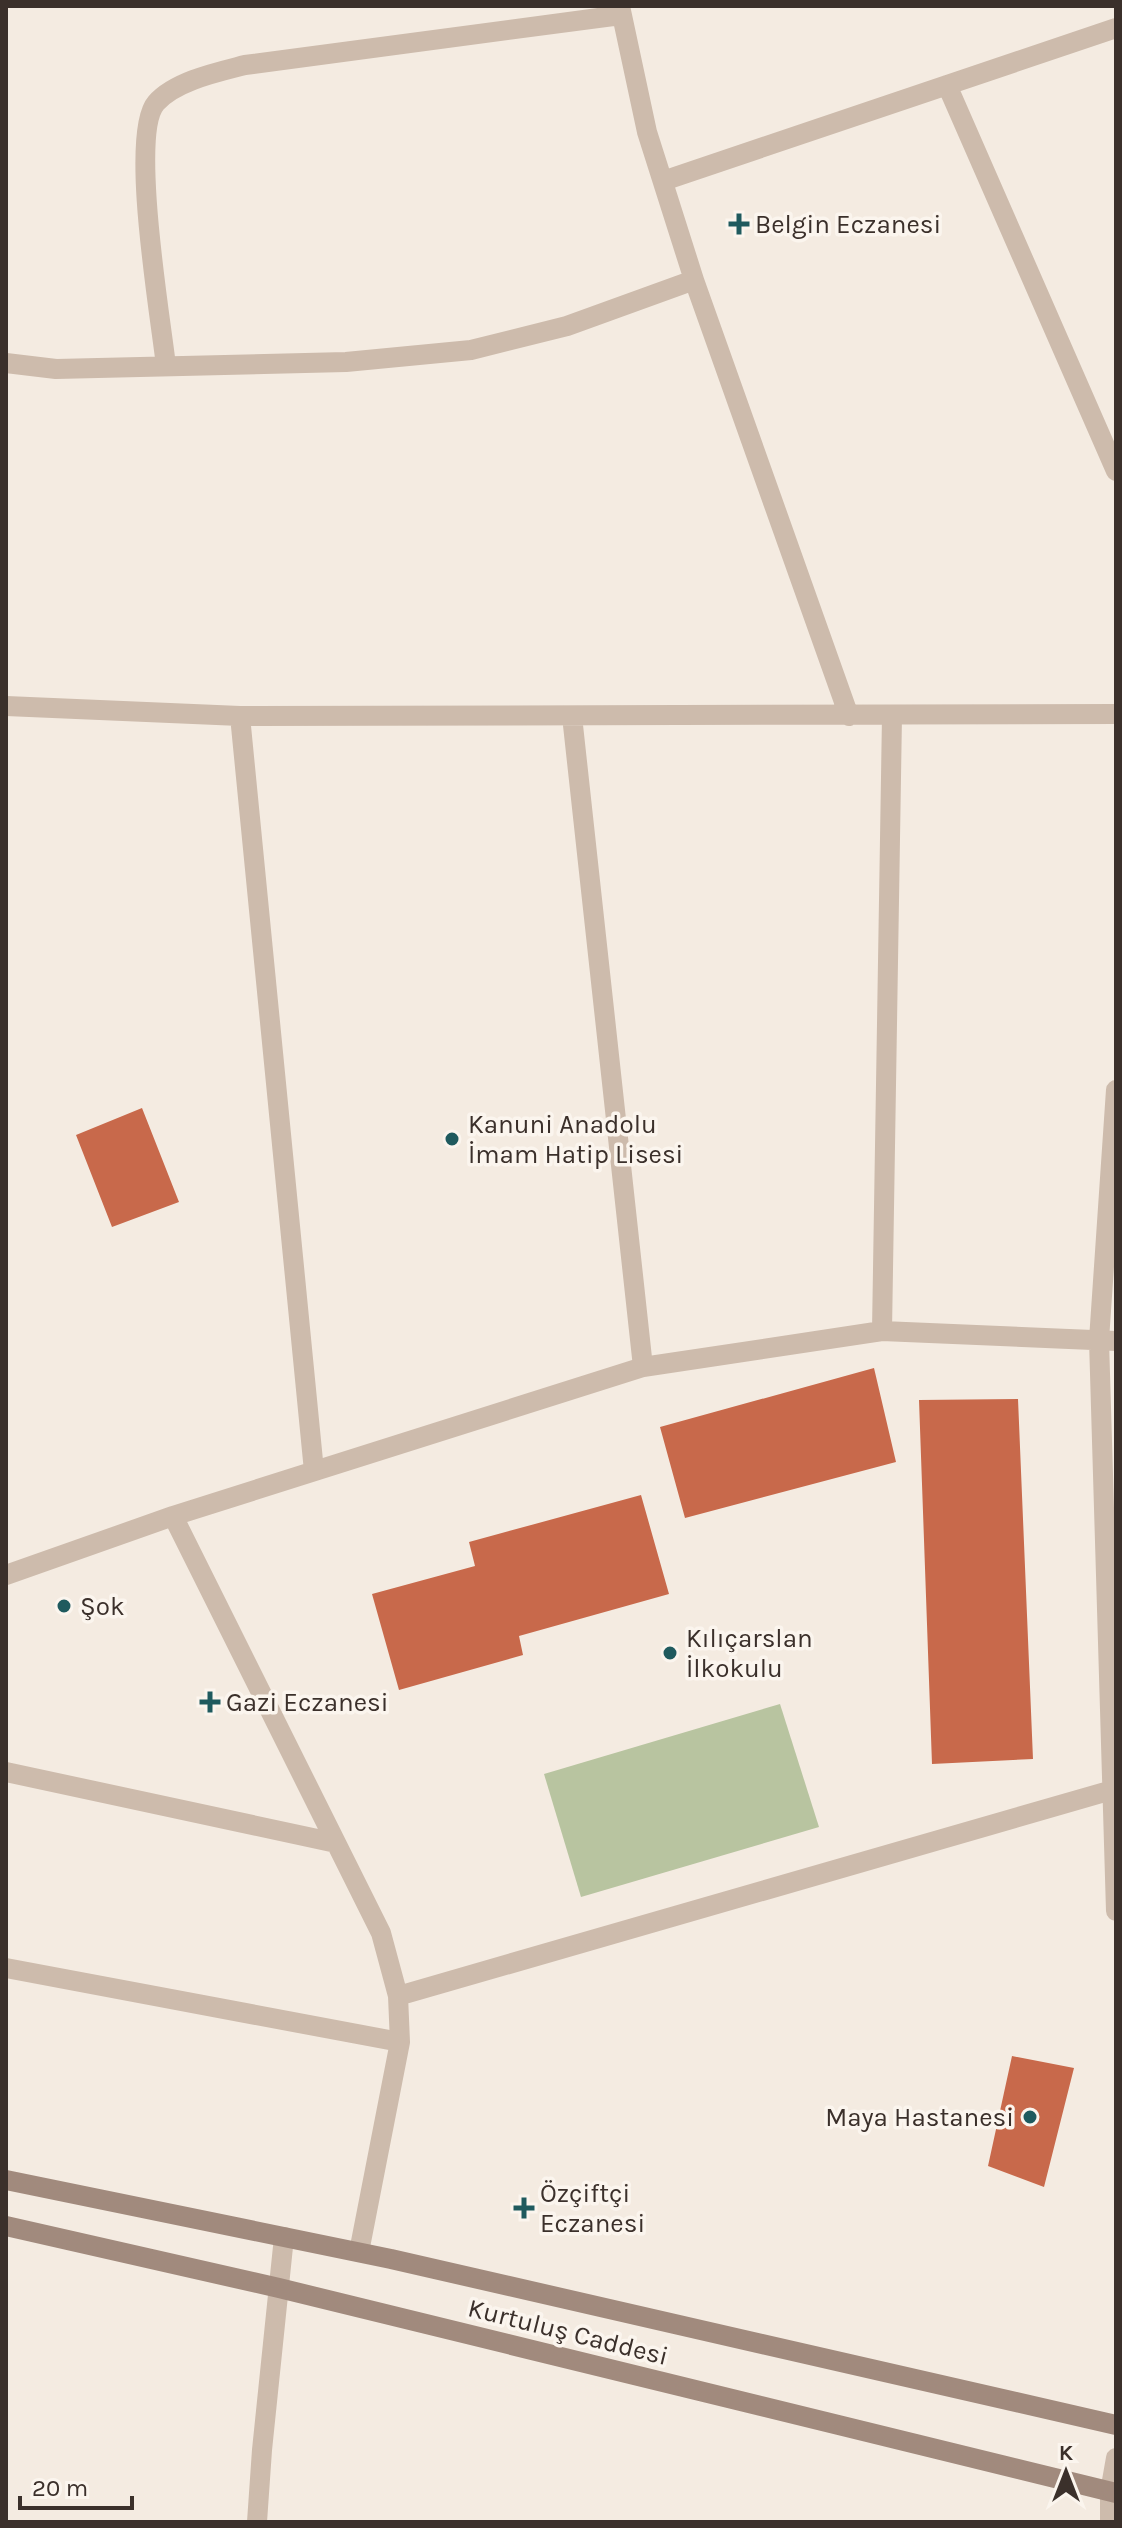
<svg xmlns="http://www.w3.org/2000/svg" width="1122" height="2528" font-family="Karla,sans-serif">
<rect width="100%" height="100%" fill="#f4ebe1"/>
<path fill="#b8c4a0" d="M 780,1704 L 819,1827 L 581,1897 L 544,1774 Z"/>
<path fill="#c8694b" d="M 142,1108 L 179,1202 L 112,1227 L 76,1135 Z
M 874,1368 L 896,1462 L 685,1518 L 660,1427 Z
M 1018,1399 L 1033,1759 L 932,1764 L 919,1400 Z
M 641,1495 L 669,1594 L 519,1636 L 523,1655 L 399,1690 L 372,1594 L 475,1566 L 469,1542 Z
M 1012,2056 L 1074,2068 L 1044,2187 L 988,2166 Z"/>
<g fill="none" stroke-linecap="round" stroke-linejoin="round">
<path stroke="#cdbbac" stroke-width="20" d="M 620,6 L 647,132 L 694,280 L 849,716
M 947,85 L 1116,471
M 663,181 L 1116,28
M 6,363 L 56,369 L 346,362 L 471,350 L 567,326 L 694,280
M 166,366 C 161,320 129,134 156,103 C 175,81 218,72 245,65 L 621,15
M 6,706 L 240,716 L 1116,714
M 240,716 L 314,1471
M 572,716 L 643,1367
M 1116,1090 L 1099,1340 L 1116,1911
M 882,1331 L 892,716
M 173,1516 L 381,1933 L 398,1996 L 400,2042 L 359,2252
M 6,1575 L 173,1516 L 643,1367 L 882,1331 L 1116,1341
M 6,1772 L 336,1843
M 6,1968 L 400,2042
M 398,1996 L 1112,1790
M 257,2522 L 262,2450 L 284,2237
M 1110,2522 L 1110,2492 L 1116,2458"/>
<path stroke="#a18a7d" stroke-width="20" d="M 6,2180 L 391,2259 L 1116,2425
M 6,2226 L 279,2288 L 1116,2493"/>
</g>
<g fill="#1f5a5e" stroke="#fbf5ee" stroke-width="3">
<path d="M735 212h8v8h8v8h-8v8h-8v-8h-8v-8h8z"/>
<circle cx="452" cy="1139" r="8"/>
<circle cx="64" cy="1606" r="8"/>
<circle cx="670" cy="1653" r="8"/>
<path d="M206 1690h8v8h8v8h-8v8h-8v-8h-8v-8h8z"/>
<circle cx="1030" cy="2117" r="8"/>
<path d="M520 2196h8v8h8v8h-8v8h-8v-8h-8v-8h8z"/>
</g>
<g text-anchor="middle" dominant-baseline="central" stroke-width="7" stroke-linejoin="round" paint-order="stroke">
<g font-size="26" fill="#3b302b" stroke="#fbf5ee" text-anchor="start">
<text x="755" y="224">Belgin Eczanesi</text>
<text x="468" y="1124">Kanuni Anadolu<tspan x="468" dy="30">İmam Hatip Lisesi</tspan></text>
<text x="80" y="1606">Şok</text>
<text x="686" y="1638">Kılıçarslan<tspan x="686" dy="30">İlkokulu</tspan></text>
<text x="226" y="1702">Gazi Eczanesi</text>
<text x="1014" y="2117" text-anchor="end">Maya Hastanesi</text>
<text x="540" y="2193">Özçiftçi<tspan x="540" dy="30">Eczanesi</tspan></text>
</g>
<g font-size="26" fill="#3b302b" stroke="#fbf5ee">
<text transform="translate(568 2332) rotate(14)">Kurtuluş Caddesi</text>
</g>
</g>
<rect width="1122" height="2528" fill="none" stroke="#3b302b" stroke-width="16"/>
<g transform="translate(1066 2472)" stroke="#fbf5ee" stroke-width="6" paint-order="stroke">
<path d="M0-6L14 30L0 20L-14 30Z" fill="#3b302b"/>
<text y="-12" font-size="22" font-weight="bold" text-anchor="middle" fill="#3b302b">K</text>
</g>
<path d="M20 2496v12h112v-12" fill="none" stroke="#3b302b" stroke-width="4"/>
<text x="32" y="2496" font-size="24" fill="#3b302b" stroke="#fbf5ee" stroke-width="6" paint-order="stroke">20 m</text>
</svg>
